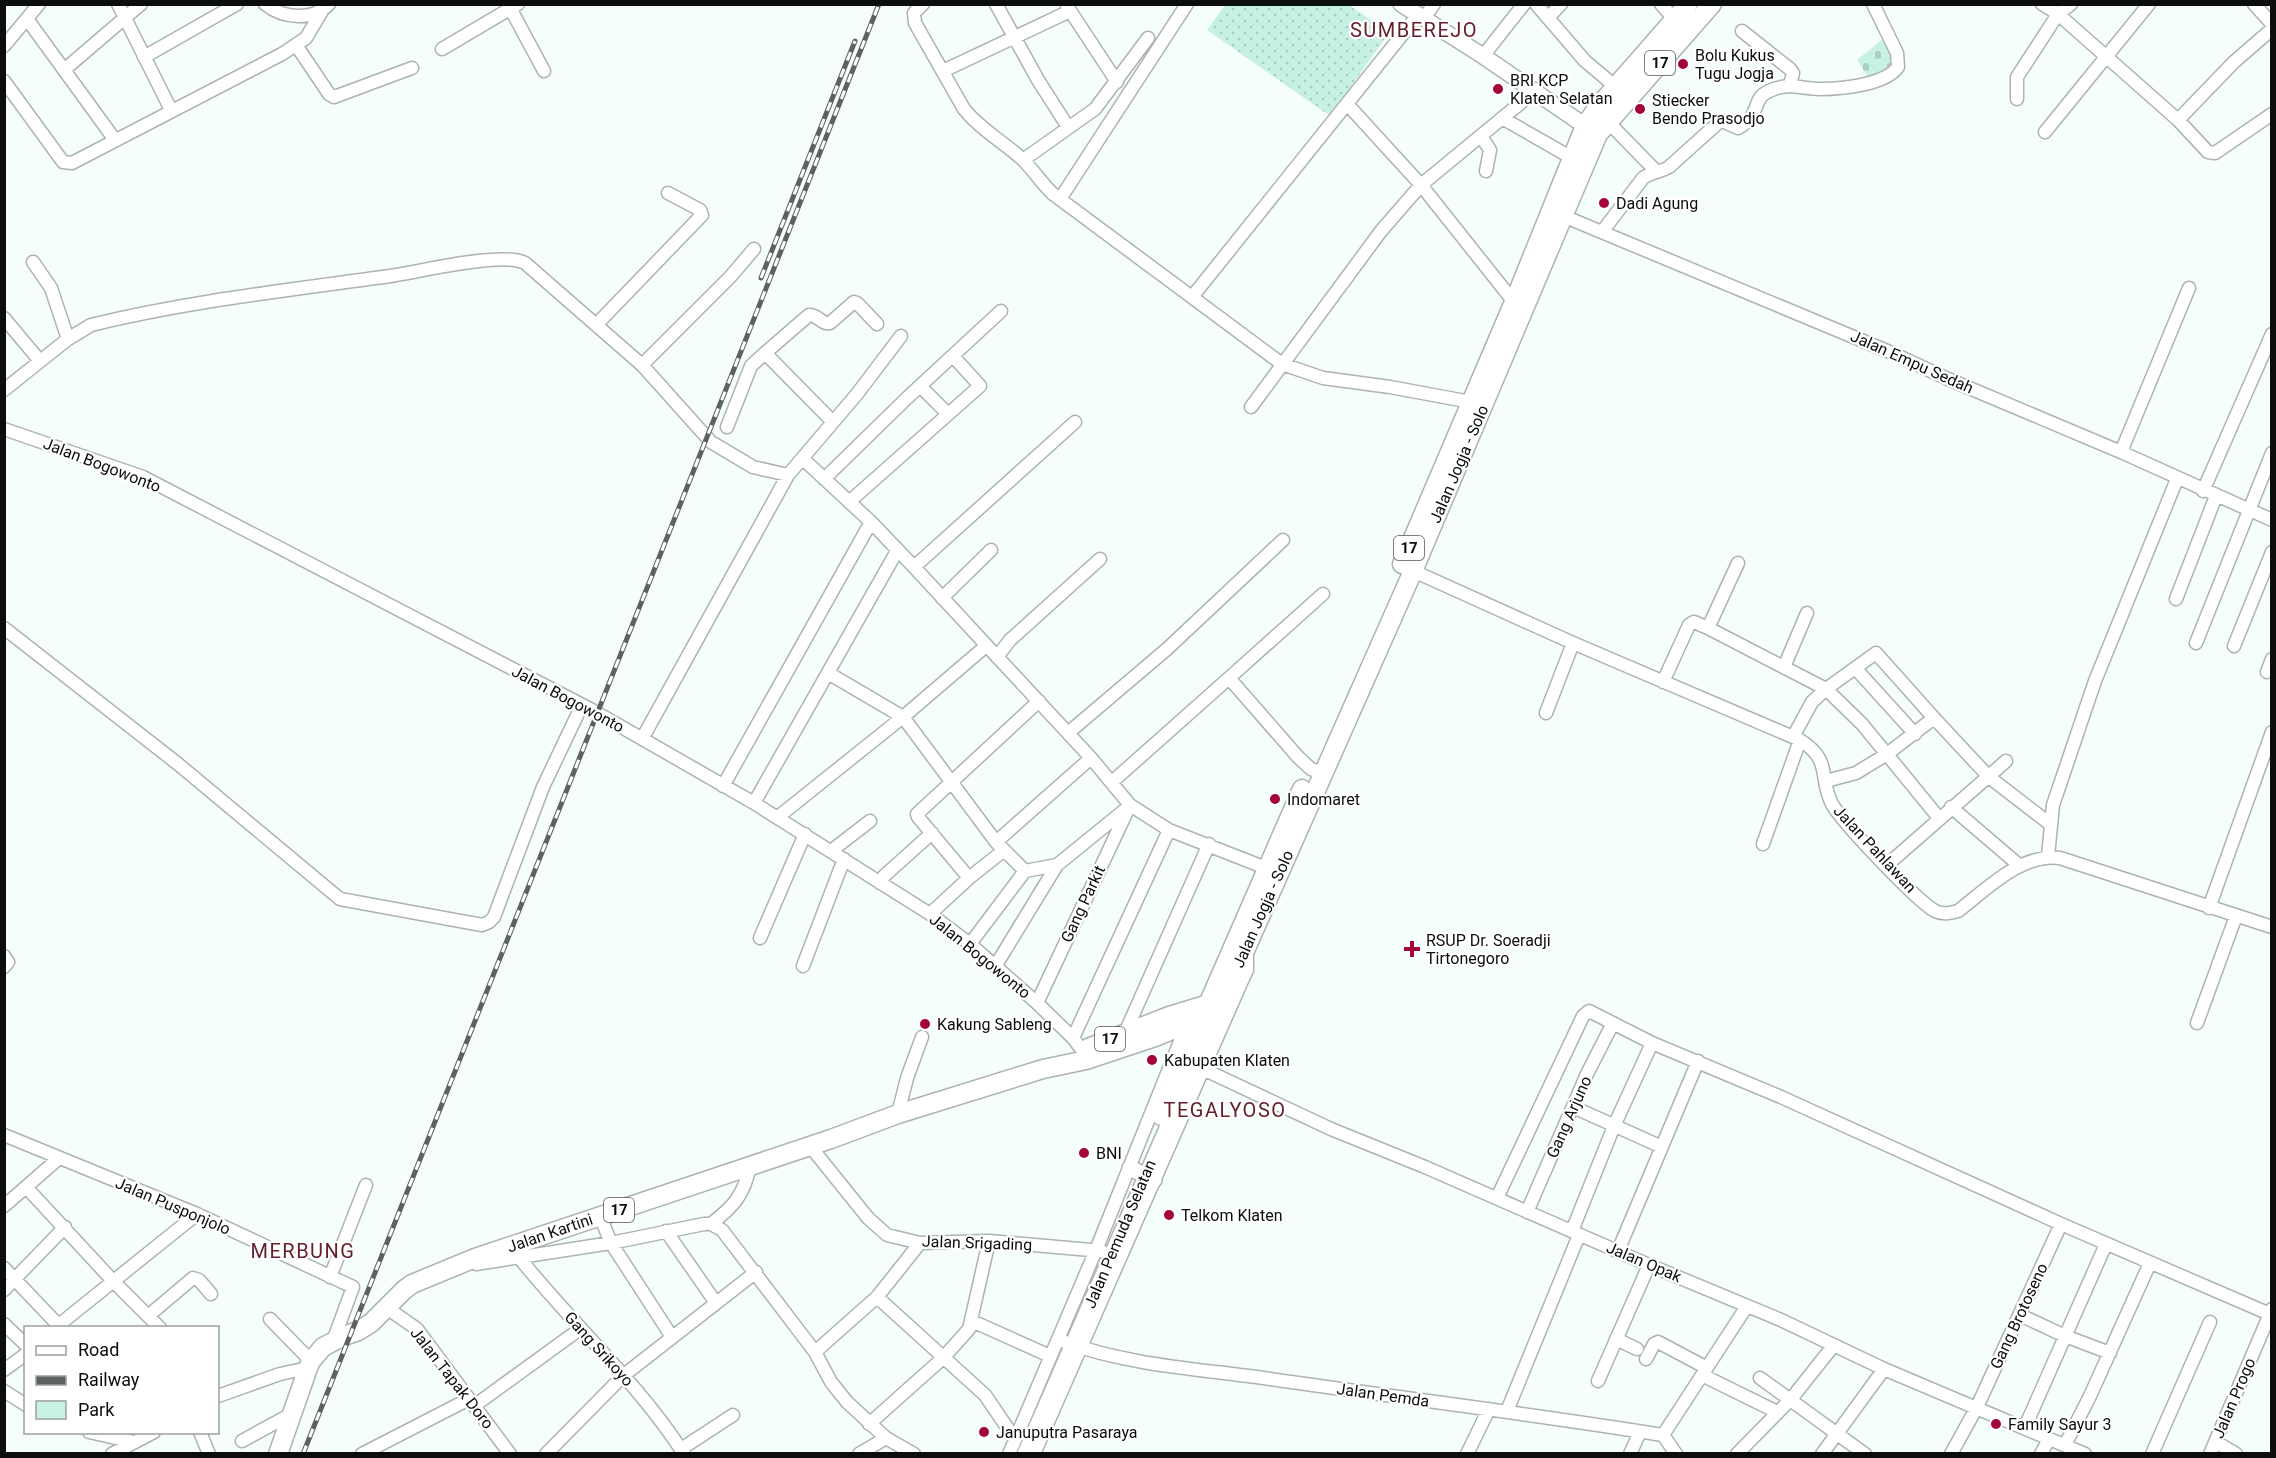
<svg xmlns="http://www.w3.org/2000/svg" width="2276" height="1458" font-family="Roboto,sans-serif">
<defs>
<pattern id="green-dots" width="8" height="8" patternUnits="userSpaceOnUse" patternTransform="scale(1.5)"><rect width="8" height="8" fill="#c8f1e6"/><path d="M2 2h.1M6 6h.1" fill="none" stroke="#aacdc4" stroke-width="1.8" stroke-linecap="round"/></pattern>
<pattern id="cemetery-stones" width="16" height="16" patternUnits="userSpaceOnUse" patternTransform="scale(1.5)"><rect width="16" height="16" fill="#c8f1e6"/><path d="M2 7V4a2 2 0 0 1 4 0v3zM10 15v-3a2 2 0 0 1 4 0v3z" fill="#aacdc4"/></pattern>
</defs>
<rect width="100%" height="100%" fill="#f6fefb"/>
<path fill="url(#green-dots)" d="M 1348,4 L 1389,33 L 1330,116 L 1207,30 L 1225,5 Z"/>
<path fill="url(#cemetery-stones)" d="M 1884,38 L 1896,63 L 1871,82 L 1857,60 Z"/>
<g fill="none" stroke-linecap="round" stroke-linejoin="round">
<defs>
<path id="minor" d="M 118,4 L 171,110
M 265,4 C 283,19 313,21 329,4
M 508,4 L 544,71
M 923,4 L 914,13 L 915,23 L 964,109 C 980,129 1002,141 1021,158 C 1033,169 1041,183 1053,194 L 1282,364 L 1323,378 L 1390,387 L 1471,402
M 996,4 L 1038,80 L 1068,127
M 1536,4 L 1585,61 L 1616,87
M 1661,4 L 1674,19
M 2042,4 L 2058,14 L 2178,120 L 2208,152 L 2215,153 L 2272,114
M 2254,4 L 2272,24
M 1067,6 L 1117,82
M 1424,18 L 1434,4
M 1548,18 L 1561,4
M 27,19 L 115,140
M 1742,31 L 1790,69 L 1793,73 L 1790,85
M 296,45 L 329,94 L 334,97 L 412,68
M 4,46 L 39,4
M 442,49 L 518,4
M 1483,56 L 1524,4
M 144,57 L 237,4
M 64,70 L 141,4
M 943,71 L 1070,11
M 4,81 L 63,162 L 72,163 L 282,54 L 306,38 L 322,11
M 2017,99 L 2017,77 L 2058,14 L 2071,4
M 1348,105 L 1421,185 L 1514,302
M 1502,118 L 1572,158
M 2178,120 L 2234,62 L 2272,29
M 1608,122 L 1657,172
M 2045,132 L 2149,4
M 1481,136 L 1490,150 L 1486,171
M 1023,160 L 1095,109 L 1148,38
M 1060,199 L 1187,4
M 1556,213 L 1892,353 L 1948,379 L 2121,452 L 2272,520
M 1602,232 L 1643,178 C 1651,172 1661,172 1669,167 L 1718,123 L 1722,121 L 1738,128 C 1743,125 1750,121 1752,116 C 1760,102 1755,96 1774,89 C 1790,83 1804,89 1820,89 C 1841,89 1885,85 1898,67 L 1897,53 L 1873,4
M 33,262 L 51,288 L 68,339
M 1192,297 L 1418,15
M 4,318 L 40,361
M 597,324 L 702,215 L 700,210 L 668,193
M 765,353 L 809,315 C 818,314 821,325 830,323 L 854,302 L 857,303 L 877,324
M 642,365 L 731,276 L 754,249
M 920,386 L 948,414
M 4,390 L 68,339 L 91,325 C 189,301 290,290 390,276 C 418,272 503,251 525,263 L 642,365 L 711,442 L 753,467 L 788,475
M 1251,407 L 1381,231 L 1421,185 L 1535,91
M 727,427 L 751,366 L 765,353 L 833,422
M 4,429 L 143,477 L 592,710 L 754,803 L 930,914 L 970,944 L 1037,1003 L 1073,1038 L 1082,1050
M 2121,452 L 2189,288
M 803,459 L 871,522 L 914,567 L 1091,758 L 1130,805 L 1169,830 L 1266,868
M 824,479 L 907,398 L 1001,311
M 2203,491 L 2272,334
M 849,502 L 980,386 L 953,356
M 914,567 L 1075,422
M 1409,569 L 1573,643 L 1800,740 C 1833,761 1818,777 1832,804 C 1842,822 1917,901 1935,911 C 1943,915 1950,913 1958,911 C 1987,889 2021,853 2060,858 L 2272,927
M 942,598 L 991,550
M 2176,599 L 2216,496
M 4,628 L 178,764 L 340,899 L 482,925 L 489,922 L 494,917 L 543,787 L 582,705
M 1708,628 L 1738,563
M 2196,643 L 2272,453
M 2234,646 L 2272,552
M 997,657 L 1010,640 L 1100,559
M 1784,667 L 1807,613
M 1856,669 L 1915,734
M 2267,672 L 2272,659
M 828,673 L 903,717 L 996,842 L 1025,871 L 1057,865
M 1229,678 L 1323,594
M 1663,682 L 1689,625 L 1694,622 L 1708,628 L 1826,689 L 1862,724 L 1939,818
M 1546,713 L 1573,643
M 1934,718 L 1989,777 L 2050,824
M 1068,733 L 1167,649 L 1283,540
M 1793,737 L 1812,702 L 1826,689 L 1876,653 L 1934,718 L 1887,754 L 1856,773 L 1826,781
M 642,739 L 788,475 L 857,394 L 901,336
M 1112,782 L 1229,678 L 1298,757 L 1311,769 L 1322,773
M 723,786 L 871,522
M 754,803 L 897,551
M 1951,807 L 2020,866
M 778,817 L 903,717 L 986,646
M 996,842 L 1091,758
M 1763,844 L 1800,740
M 831,851 L 870,821
M 2048,856 L 2053,805 L 2095,681 L 2177,479
M 1887,865 L 2006,761
M 969,878 L 918,817 L 917,814 L 1039,701
M 880,883 L 884,876 L 932,833
M 2209,908 L 2272,732
M 930,914 L 969,878 L 1003,851
M 760,938 L 805,834
M 970,944 L 1025,871
M 4,956 L 8,962 L 4,967
M 996,965 L 1057,865 L 1126,809
M 803,966 L 844,859
M 1037,1003 L 1130,805
M 2197,1023 L 2236,916
M 1125,1033 L 1209,844
M 1073,1038 L 1169,830
M 1188,1062 L 1331,1129 L 1425,1167 L 1649,1265 L 1781,1320 L 1884,1369 L 2085,1454
M 1573,1107 L 1662,1147
M 898,1114 L 907,1078 L 922,1037
M 4,1135 L 197,1214 L 353,1287 L 333,1341
M 810,1146 L 868,1218 L 887,1235 L 920,1243 L 989,1241 L 1102,1251
M 26,1187 L 59,1158
M 1497,1198 L 1583,1016 L 1589,1011 L 1652,1043 L 1781,1097 L 2061,1224 L 2272,1315
M 4,1206 L 26,1187 L 114,1282 L 160,1328
M 1527,1212 L 1587,1074 L 1613,1023
M 600,1216 L 611,1243 L 672,1337
M 711,1224 C 734,1206 744,1195 750,1166
M 666,1231 L 716,1303
M 1572,1231 L 1614,1126 L 1652,1043
M 1618,1251 L 1698,1061
M 517,1255 C 571,1323 637,1381 684,1454
M 476,1264 L 611,1243 L 704,1224 L 711,1224 L 722,1230 L 815,1352 L 831,1382 L 847,1402 L 886,1438
M 4,1268 L 61,1328
M 330,1277 L 366,1185
M 4,1290 L 65,1227
M 877,1297 L 985,1395 L 1015,1439
M 387,1308 L 417,1329 L 510,1454
M 2020,1315 L 2065,1336 L 2110,1353
M 148,1316 L 193,1278 L 199,1280 L 211,1294
M 270,1319 L 311,1361
M 972,1321 L 1050,1356
M 4,1324 L 26,1345
M 55,1328 L 197,1214
M 1616,1339 L 1637,1349
M 1065,1342 C 1131,1366 1202,1369 1270,1379 C 1401,1398 1532,1414 1663,1435 L 1676,1454
M 815,1352 L 877,1297 L 920,1243
M 1646,1359 L 1654,1344 L 1658,1342 L 1707,1368
M 4,1370 L 26,1354
M 1702,1375 L 1777,1412
M 1760,1378 L 1865,1454
M 1598,1381 L 1649,1265
M 4,1391 L 26,1405
M 218,1396 L 280,1374 L 308,1368
M 474,1406 L 580,1329
M 1507,1411 L 1579,1235
M 869,1424 L 943,1358 L 969,1329 L 989,1241
M 2025,1427 L 2106,1244
M 89,1432 L 134,1442
M 200,1432 L 209,1454
M 1663,1435 L 1747,1306
M 242,1441 L 293,1413
M 2216,1442 L 2236,1454
M 2065,1445 L 2090,1396 L 2150,1263
M 681,1449 L 733,1415
M 112,1454 L 154,1432
M 362,1454 L 469,1399
M 546,1454 L 624,1375 L 756,1272
M 859,1454 L 886,1438 L 914,1454
M 1009,1454 L 1096,1250 L 1187,1024
M 1034,1454 L 1241,983 L 1247,970 L 1247,953
M 1467,1454 L 1489,1409
M 1630,1454 L 1640,1432
M 1737,1454 L 1791,1399 L 1834,1345
M 1822,1454 L 1884,1369
M 1951,1454 L 1977,1407 L 2061,1224
M 2041,1454 L 2049,1439
M 2152,1454 L 2210,1322
M 2210,1454 L 2272,1309"/>
<path id="major" d="M 1401,4 L 1483,56 L 1594,132
M 1160,1117 L 1202,1018
M 1130,1168 L 1154,1180
M 1025,1454 L 1216,1016"/>
<path id="highway" d="M 1402,564 L 1514,302 L 1585,126 L 1597,108 L 1688,4
M 1202,1018 L 1302,789
M 1088,1048 L 1169,1016 L 1205,1005
M 278,1454 L 308,1368 L 311,1361 L 323,1347 L 344,1336 L 358,1331 L 371,1323 L 404,1290 L 412,1284 L 475,1258 L 831,1139 L 898,1114 L 1043,1069 L 1086,1060 L 1155,1037 L 1202,1018 L 1216,1016 L 1413,571 L 1598,134 L 1712,4"/>
</defs>
<use href="#minor" stroke="#acb3b1" stroke-width="15"/>
<use href="#major" stroke="#acb3b1" stroke-width="18"/>
<use href="#highway" stroke="#acb3b1" stroke-width="21"/>
<use href="#minor" stroke="#fff" stroke-width="12"/>
<use href="#major" stroke="#fff" stroke-width="15"/>
<use href="#highway" stroke="#fff" stroke-width="18"/>
<defs>
<path id="rail" d="M 761,278 L 855,41
M 303,1454 L 879,4"/>
</defs>
<use href="#rail" stroke="#5d6260" stroke-width="5"/>
<use href="#rail" stroke="#fff" stroke-width="3" stroke-dasharray="9" stroke-linecap="butt"/>
</g>
<g fill="#a30538" stroke="#fff" stroke-width="2">
<circle cx="1683" cy="64" r="6"/>
<circle cx="1498" cy="89" r="6"/>
<circle cx="1640" cy="109" r="6"/>
<circle cx="1604" cy="203" r="6"/>
<circle cx="1275" cy="799" r="6"/>
<path d="M1409 940h6v6h6v6h-6v6h-6v-6h-6v-6h6z"/>
<circle cx="925" cy="1024" r="6"/>
<circle cx="1152" cy="1060" r="6"/>
<circle cx="1084" cy="1153" r="6"/>
<circle cx="1169" cy="1215" r="6"/>
<circle cx="1996" cy="1424" r="6"/>
<circle cx="984" cy="1432" r="6"/>
</g>
<g text-anchor="middle" dominant-baseline="central" stroke-width="4.5" stroke-linejoin="round" paint-order="stroke">
<g fill="#fff" stroke="#545656" stroke-width="1.5">
<rect x="1645" y="51" width="30" height="24" rx="4.5"/>
<rect x="1394" y="536" width="30" height="24" rx="4.5"/>
<rect x="1095" y="1027" width="30" height="24" rx="4.5"/>
<rect x="604" y="1198" width="30" height="24" rx="4.5"/>
</g>
<g font-size="15" font-weight="bold" fill="#0b0e0d">
<text x="1660" y="63">17</text>
<text x="1409" y="548">17</text>
<text x="1110" y="1039">17</text>
<text x="619" y="1210">17</text>
</g>
<g font-size="16" fill="#0b0e0d" stroke="#fff" text-anchor="start">
<text x="1695" y="55">Bolu Kukus<tspan x="1695" dy="18">Tugu Jogja</tspan></text>
<text x="1510" y="80">BRI KCP<tspan x="1510" dy="18">Klaten Selatan</tspan></text>
<text x="1652" y="100">Stiecker<tspan x="1652" dy="18">Bendo Prasodjo</tspan></text>
<text x="1616" y="203">Dadi Agung</text>
<text x="1287" y="799">Indomaret</text>
<text x="1426" y="940">RSUP Dr. Soeradji<tspan x="1426" dy="18">Tirtonegoro</tspan></text>
<text x="937" y="1024">Kakung Sableng</text>
<text x="1164" y="1060">Kabupaten Klaten</text>
<text x="1096" y="1153">BNI</text>
<text x="1181" y="1215">Telkom Klaten</text>
<text x="2008" y="1424">Family Sayur 3</text>
<text x="996" y="1432">Januputra Pasaraya</text>
</g>
<g font-size="16" fill="#0b0e0d" stroke="#fff">
<text transform="translate(1912 362) rotate(24)">Jalan Empu Sedah</text>
<text transform="translate(1459 464) rotate(-67)">Jalan Jogja - Solo</text>
<text transform="translate(102 465) rotate(21)">Jalan Bogowonto</text>
<text transform="translate(568 699) rotate(28)">Jalan Bogowonto</text>
<text transform="translate(1875 849) rotate(47)">Jalan Pahlawan</text>
<text transform="translate(1083 904) rotate(-65)">Gang Parkit</text>
<text transform="translate(1263 909) rotate(-66)">Jalan Jogja - Solo</text>
<text transform="translate(980 956) rotate(39)">Jalan Bogowonto</text>
<text transform="translate(1569 1117) rotate(-66)">Gang Arjuno</text>
<text transform="translate(173 1206) rotate(23)">Jalan Pusponjolo</text>
<text transform="translate(550 1233) rotate(-19)">Jalan Kartini</text>
<text transform="translate(1120 1234) rotate(-67)">Jalan Pemuda Selatan</text>
<text transform="translate(977 1243) rotate(2)">Jalan Srigading</text>
<text transform="translate(1644 1262) rotate(23)">Jalan Opak</text>
<text transform="translate(2019 1316) rotate(-65)">Gang Brotoseno</text>
<text transform="translate(599 1349) rotate(48)">Gang Srikoyo</text>
<text transform="translate(452 1378) rotate(52)">Jalan Tapak Doro</text>
<text transform="translate(1383 1395) rotate(8)">Jalan Pemda</text>
<text transform="translate(2234 1398) rotate(-67)">Jalan Progo</text>
</g>
<g font-size="20" letter-spacing="1.5" fill="#66202c" stroke="#fff">
<text x="1414" y="30">SUMBEREJO</text>
<text x="1225" y="1110">TEGALYOSO</text>
<text x="303" y="1251">MERBUNG</text>
</g>
</g>
<rect width="2276" height="1458" fill="none" stroke="#0b0e0d" stroke-width="12"/>
<rect x="24" y="1326" width="195" height="108" fill="#ffffff" stroke="#9d9f9e" stroke-width="1.5"/>
<rect x="36" y="1346" width="30" height="9" fill="#ffffff" stroke="#9d9f9e" stroke-width="1.5"/>
<text x="78" y="1356" font-size="18" fill="#0b0e0d">Road</text>
<rect x="36" y="1376" width="30" height="9" fill="#5d6260" stroke="#9d9f9e" stroke-width="1.5"/>
<text x="78" y="1386" font-size="18" fill="#0b0e0d">Railway</text>
<rect x="36" y="1401" width="30" height="18" fill="#c8f1e6" stroke="#9d9f9e" stroke-width="1.5"/>
<text x="78" y="1416" font-size="18" fill="#0b0e0d">Park</text>
</svg>
